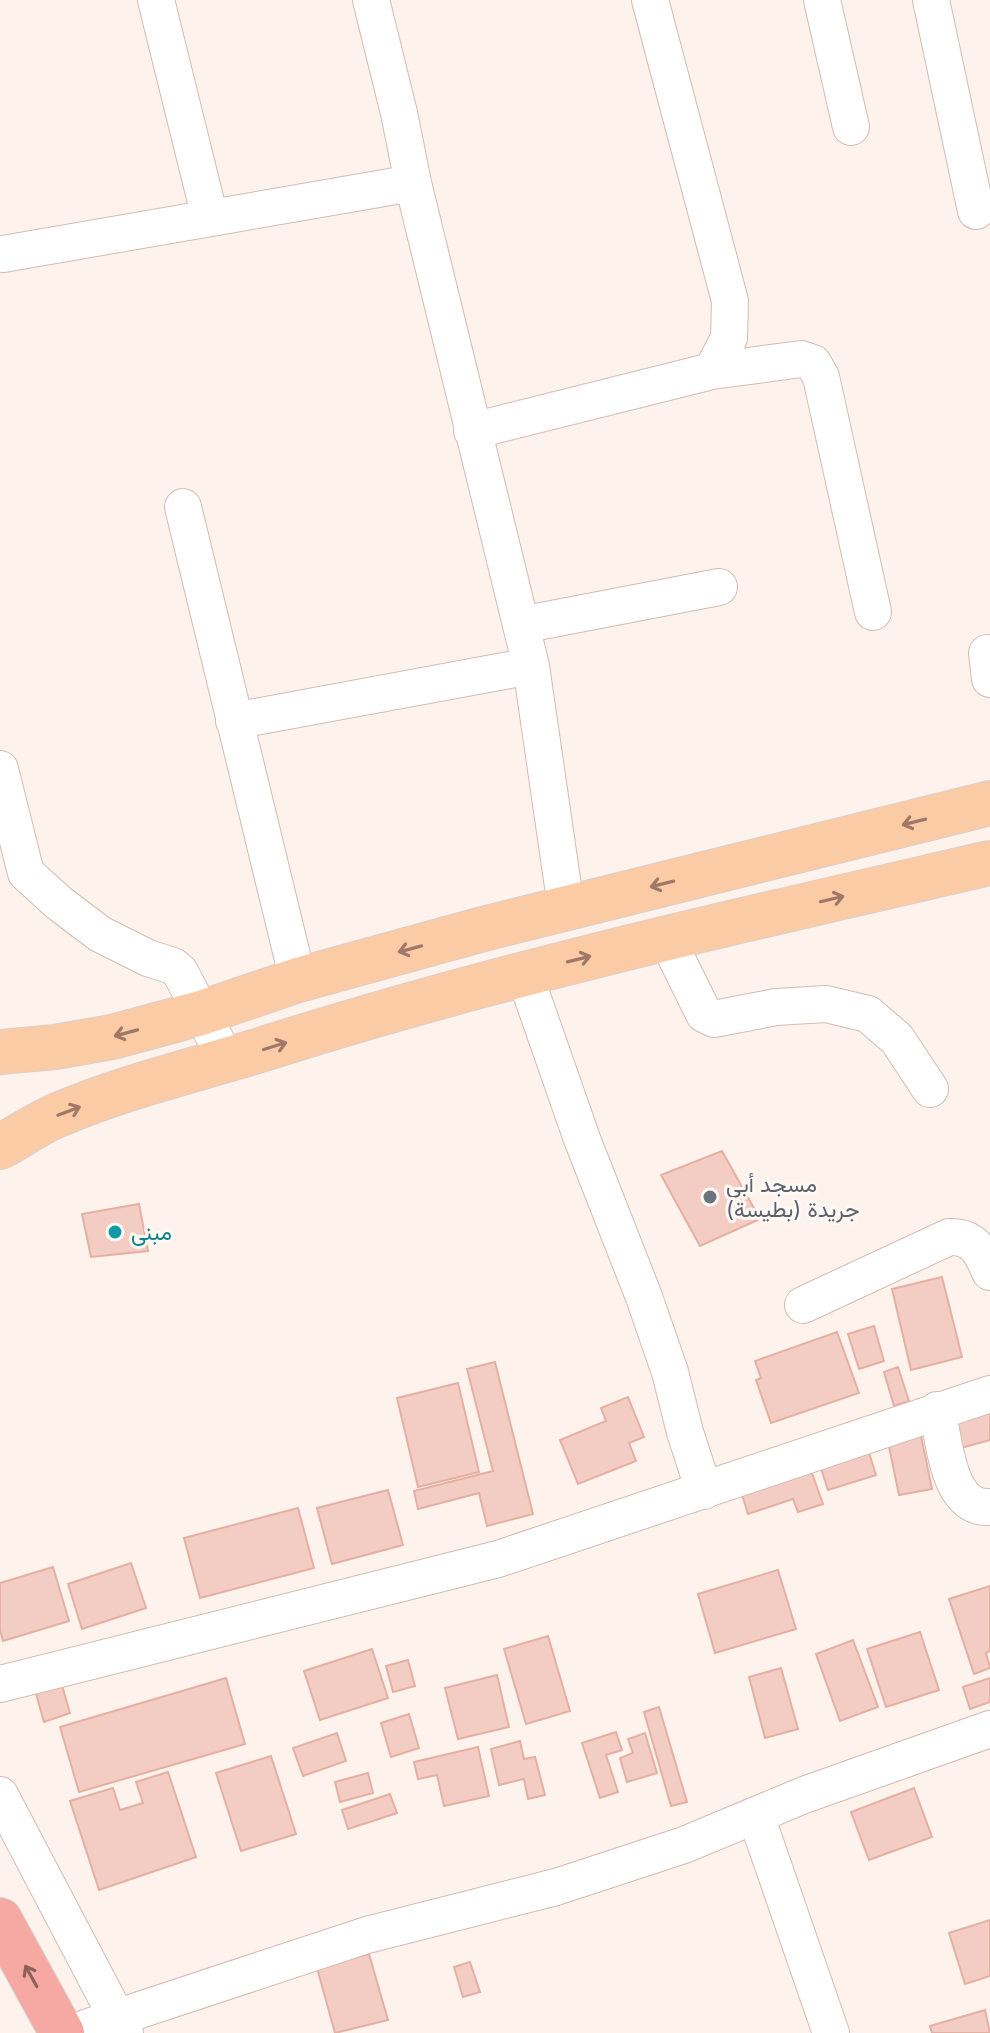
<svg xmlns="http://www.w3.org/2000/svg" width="990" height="2033" font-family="Inter,Vazirmatn,sans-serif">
<rect width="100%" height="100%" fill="#fdf3ec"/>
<path fill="#f3cdc3" stroke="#e5b0a3" stroke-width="2" d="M 722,1151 L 760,1219 L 700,1246 L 661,1175 Z
M 139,1204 L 148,1251 L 91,1257 L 82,1214 Z
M 942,1277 L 962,1357 L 911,1370 L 892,1289 Z
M 874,1326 L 884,1361 L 859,1369 L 848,1334 Z
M 837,1332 L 859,1393 L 771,1423 L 756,1380 L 761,1378 L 755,1361 Z
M 495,1362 L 533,1514 L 487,1526 L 479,1493 L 418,1509 L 414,1491 L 493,1471 L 467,1369 Z
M 898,1367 L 909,1401 L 894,1406 L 884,1372 Z
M 458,1383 L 479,1472 L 418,1487 L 397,1398 Z
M 628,1397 L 644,1437 L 629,1443 L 636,1461 L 578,1484 L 560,1440 L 606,1421 L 601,1408 Z
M 990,1403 L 990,1440 L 961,1448 L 951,1414 Z
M 919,1426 L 932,1489 L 899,1495 L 886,1432 Z
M 865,1440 L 876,1475 L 828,1490 L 817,1456 Z
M 808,1462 L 823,1504 L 798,1512 L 793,1499 L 748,1514 L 739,1485 Z
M 388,1490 L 403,1545 L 332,1564 L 317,1508 Z
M 298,1508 L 314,1568 L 200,1598 L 184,1538 Z
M 131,1563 L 146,1608 L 82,1629 L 68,1584 Z
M 53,1567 L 69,1621 L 3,1641 L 0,1630 L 0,1583 Z
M 778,1570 L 796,1629 L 715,1653 L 698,1594 Z
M 990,1586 L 990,1651 L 986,1653 L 990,1668 L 974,1674 L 949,1599 Z
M 920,1632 L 939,1690 L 886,1707 L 867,1649 Z
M 548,1636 L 570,1711 L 526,1724 L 504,1649 Z
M 853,1640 L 878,1707 L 840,1721 L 816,1654 Z
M 372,1649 L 388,1698 L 320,1720 L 304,1671 Z
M 408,1660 L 415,1686 L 393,1692 L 386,1666 Z
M 781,1668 L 798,1729 L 765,1738 L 749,1677 Z
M 497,1675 L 509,1727 L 458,1739 L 445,1688 Z
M 226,1678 L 245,1744 L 79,1792 L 60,1727 Z
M 990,1678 L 990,1702 L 970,1709 L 963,1687 Z
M 61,1682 L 70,1713 L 44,1722 L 35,1690 Z
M 659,1707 L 687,1802 L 671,1806 L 644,1712 Z
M 409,1714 L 419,1748 L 391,1757 L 381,1723 Z
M 616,1732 L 622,1750 L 606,1755 L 618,1792 L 600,1798 L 582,1743 Z
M 337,1733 L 346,1761 L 303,1776 L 293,1748 Z
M 645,1733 L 657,1773 L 627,1782 L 620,1758 L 633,1753 L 628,1739 Z
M 520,1741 L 524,1759 L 535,1757 L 545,1795 L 528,1799 L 524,1779 L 499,1785 L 491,1749 Z
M 478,1747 L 489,1796 L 444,1806 L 437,1775 L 418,1779 L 414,1762 Z
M 271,1756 L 296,1834 L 241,1851 L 216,1773 Z
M 168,1772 L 196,1857 L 99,1890 L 70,1801 L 113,1788 L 120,1810 L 143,1803 L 136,1782 Z
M 368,1773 L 373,1793 L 340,1802 L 335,1782 Z
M 914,1788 L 932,1837 L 869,1860 L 851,1812 Z
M 390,1794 L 397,1813 L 348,1829 L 342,1810 Z
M 990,1920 L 990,1976 L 965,1984 L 949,1933 Z
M 369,1954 L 388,2020 L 335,2033 L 317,1968 Z
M 470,1962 L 480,1992 L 463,1997 L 454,1967 Z
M 985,2010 L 990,2033 L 932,2033 L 930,2026 Z"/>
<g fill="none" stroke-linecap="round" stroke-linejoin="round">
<defs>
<path id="minor" d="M 156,0 L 210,218
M 371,0 L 399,113 L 413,183
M 822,0 L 851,127
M 931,0 L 976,211
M 3,254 L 413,183 L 531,666 L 566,907
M 712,371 L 801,359 L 813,363 L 821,377 L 873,612
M 472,431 L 712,371 L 729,338 L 730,301 L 650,0
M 183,507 L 298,980
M 521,625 L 719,587
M 987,653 L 990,679
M 234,721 L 531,666
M 0,769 L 26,873 L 59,903 L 100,934 L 148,958 L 173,966 L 180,972 L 227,1061
M 666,937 L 704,1014 L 714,1019 L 776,1007 L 826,1004 L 868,1014 L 897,1039 L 930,1089
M 524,973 L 582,1139 L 644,1297 L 670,1372 L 685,1432 L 704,1491
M 803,1305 L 949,1237 C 974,1236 981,1251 990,1272
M 937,1410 C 945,1441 947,1510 990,1507
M 0,1684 L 498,1559 L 990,1394
M 0,1795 L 125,2033
M 756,1816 L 831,2033
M 70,2033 L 367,1935 L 556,1887 L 684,1845 L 804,1795 L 990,1729"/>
<path id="major" d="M 0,1052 L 55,1047 L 112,1037 L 201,1013 L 298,980 L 483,929 L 990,803
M 0,1147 C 19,1137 38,1123 58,1115 C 128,1085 204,1068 276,1045 C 511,971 751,918 990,863"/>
<path id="highway" d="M 0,1920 L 62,2033"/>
</defs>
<use href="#minor" stroke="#d3bbb3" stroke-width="38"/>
<use href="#major" stroke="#d9cfcd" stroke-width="46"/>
<use href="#highway" stroke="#d9cfcd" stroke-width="46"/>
<use href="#minor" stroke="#fff" stroke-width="36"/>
<use href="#major" stroke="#facba5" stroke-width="44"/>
<use href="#highway" stroke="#f6a9a3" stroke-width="44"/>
</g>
<defs><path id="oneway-shaft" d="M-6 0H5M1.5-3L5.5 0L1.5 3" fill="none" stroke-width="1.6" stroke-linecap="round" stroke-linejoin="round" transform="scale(2)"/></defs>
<g stroke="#a07867">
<use href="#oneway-shaft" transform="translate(914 822) rotate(166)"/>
<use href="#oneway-shaft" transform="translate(662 884) rotate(166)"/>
<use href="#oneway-shaft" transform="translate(832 899) rotate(-13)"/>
<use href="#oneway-shaft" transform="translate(410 949) rotate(165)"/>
<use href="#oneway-shaft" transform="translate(579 959) rotate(-14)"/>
<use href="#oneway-shaft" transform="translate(126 1033) rotate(165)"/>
<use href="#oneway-shaft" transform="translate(275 1046) rotate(-17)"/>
<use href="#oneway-shaft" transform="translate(69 1111) rotate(-21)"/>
</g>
<use stroke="#8c625a" href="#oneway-shaft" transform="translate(31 1976) rotate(-119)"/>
<circle fill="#6b7280" stroke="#fff8f3" stroke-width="3" cx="710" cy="1197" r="8"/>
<circle fill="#0f9aa8" stroke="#fff8f3" stroke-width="3" cx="115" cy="1232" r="8"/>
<g text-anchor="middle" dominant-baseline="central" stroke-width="6" stroke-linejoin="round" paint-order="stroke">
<g font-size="22" fill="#5b616d" stroke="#fff8f3" text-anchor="start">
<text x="726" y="1184">مسجد أبي<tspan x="726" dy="25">جريدة (بطيسة)</tspan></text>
</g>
<g font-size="22" fill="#0d838f" stroke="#fff8f3" text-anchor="start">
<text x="131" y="1232">مبنى</text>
</g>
</g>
</svg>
